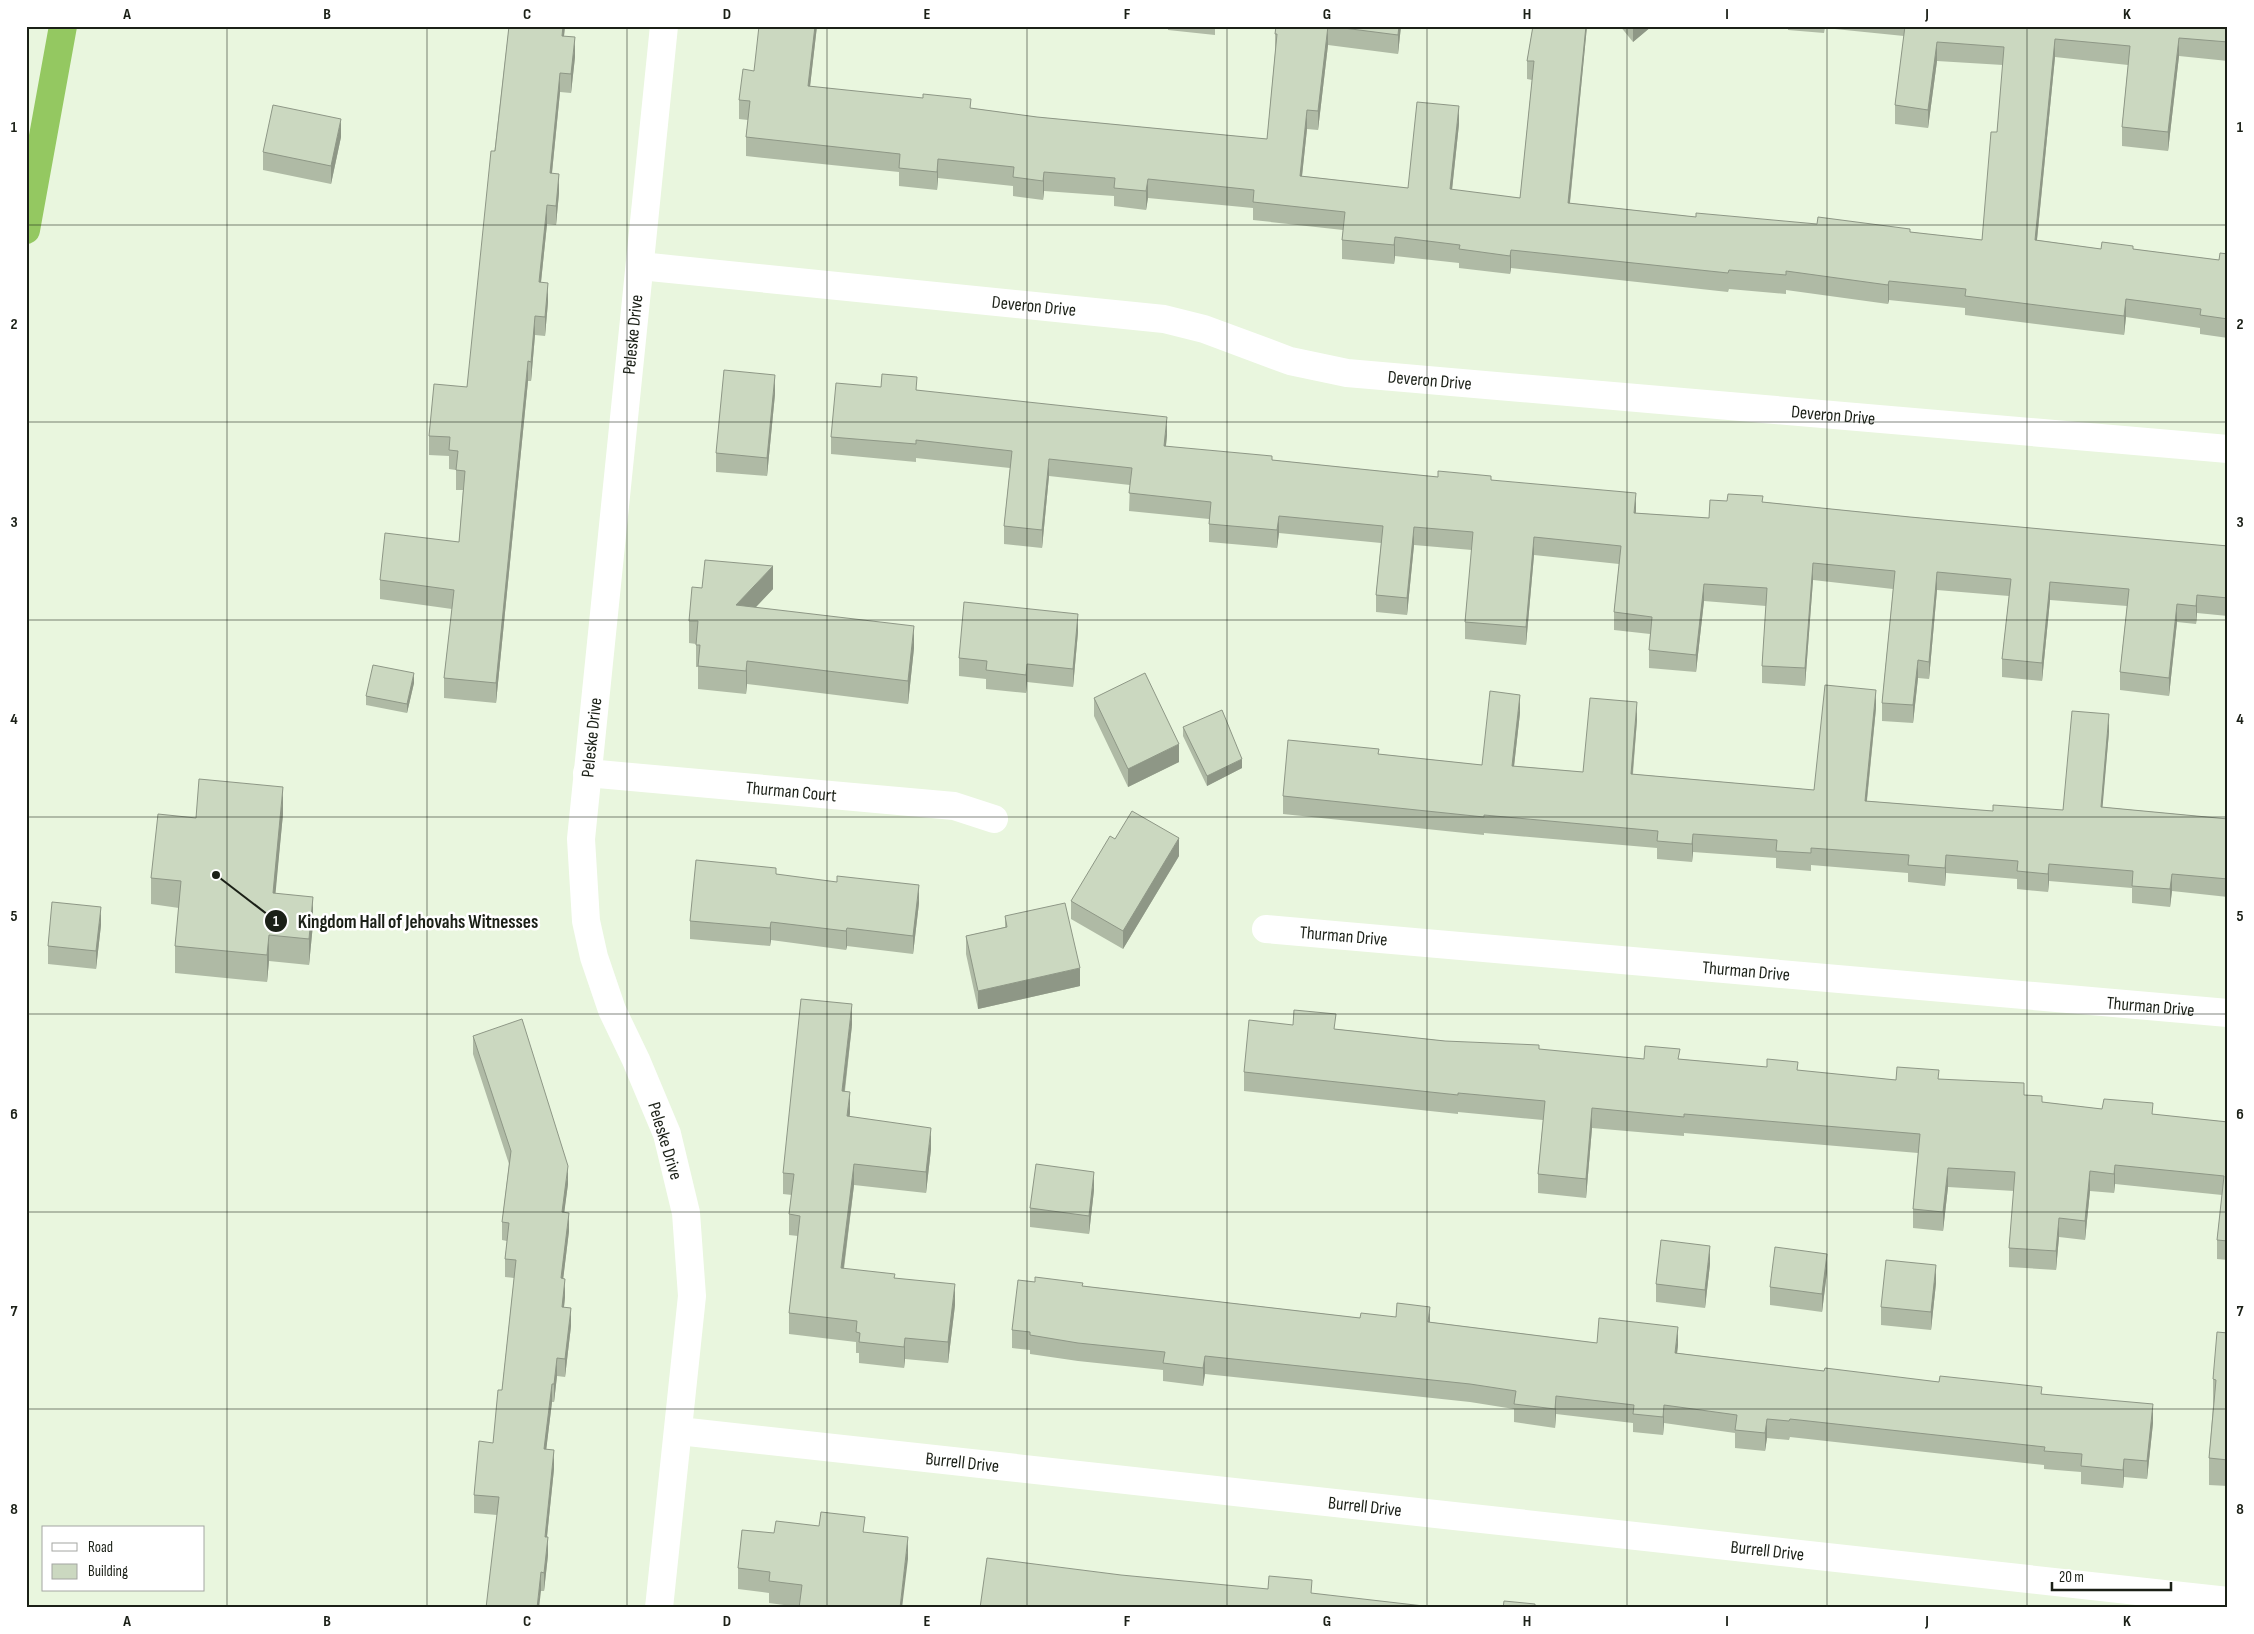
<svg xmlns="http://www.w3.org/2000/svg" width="2254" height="1634" font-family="'Sofia Sans Condensed',sans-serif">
<rect width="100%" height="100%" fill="#e9f6de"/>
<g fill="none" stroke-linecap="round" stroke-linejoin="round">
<g stroke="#fff" stroke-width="28">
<path id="s1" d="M 640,266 L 1164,319 L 1204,329 L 1290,361 L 1347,373 L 2228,449"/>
<path id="s2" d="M 587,773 L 954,806 L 994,819"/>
<path id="s3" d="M 1266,929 L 2228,1013"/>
<path id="s4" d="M 679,1431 L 2228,1601"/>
<path id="s5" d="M 659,1608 L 692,1296 L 686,1213 L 667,1134 L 636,1060 L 612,1010 L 594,957 L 586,921 L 581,839 L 664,26"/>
</g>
<path stroke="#94c861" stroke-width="28" d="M 26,230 L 63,26"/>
</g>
<path fill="#afbaa5" d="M 509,26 L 565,26 L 564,36 L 575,57 L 571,93 L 560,92 L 552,173 L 559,193 L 556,225 L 547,224 L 541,282 L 548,302 L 545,336 L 535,335 L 531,381 L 528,381 L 496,703 L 444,698 L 444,678 L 452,609 L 380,599 L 380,580 L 459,542 L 463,490 L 456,490 L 456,470 L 449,469 L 449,456 L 429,455 L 429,436 L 467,387 Z
M 817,26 L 810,86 L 1037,117 L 1267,139 L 1275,53 L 1275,34 L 1276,26 L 1401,26 L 1398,54 L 1328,45 L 1318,130 L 1307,129 L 1302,176 L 1408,188 L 1459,124 L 1452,190 L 1520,198 L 1532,80 L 1527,79 L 1527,61 L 1533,26 L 1587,26 L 1570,203 L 1696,217 L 1817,224 L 1910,232 L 1982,240 L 1997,132 L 2003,65 L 1937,61 L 1928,128 L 1895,124 L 1895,105 L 1904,36 L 1825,28 L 1824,33 L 1788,30 L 1788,26 L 2228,26 L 2228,61 L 2179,56 L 2168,151 L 2122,146 L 2122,127 L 2128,65 L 2055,57 L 2037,240 L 2101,249 L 2133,249 L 2219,260 L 2228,254 L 2228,338 L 2200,334 L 2200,328 L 2126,317 L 2124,335 L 1965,315 L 1965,308 L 1889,300 L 1888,304 L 1786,290 L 1786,294 L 1729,289 L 1728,292 L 1511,268 L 1510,274 L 1459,268 L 1459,263 L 1395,256 L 1394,264 L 1342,259 L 1342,240 L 1343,230 L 1253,220 L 1253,208 L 1148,198 L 1146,210 L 1114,206 L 1114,196 L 1044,191 L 1043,200 L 1013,196 L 1013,186 L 938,178 L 937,190 L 899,186 L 899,172 L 746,156 L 746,137 L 748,120 L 739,119 L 739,100 L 754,71 Z
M 1080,26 L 1103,26 L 1102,28 Z
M 1168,26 L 1215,26 L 1215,35 L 1168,30 Z
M 1620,26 L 1652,26 L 1633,42 Z
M 341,137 L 331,184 L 263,170 L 263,152 Z
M 917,390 L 1167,435 L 1166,446 L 1272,460 L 1438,477 L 1491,480 L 1636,513 L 1709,518 L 1727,501 L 1763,502 L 1910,517 L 2228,546 L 2228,616 L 2197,613 L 2196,624 L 2177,622 L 2169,696 L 2120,690 L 2120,672 L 2127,606 L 2050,600 L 2042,681 L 2002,677 L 2002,659 L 2009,596 L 1937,590 L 1929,679 L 1918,678 L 1913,723 L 1882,721 L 1882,703 L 1893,589 L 1813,580 L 1805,686 L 1762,683 L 1762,666 L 1766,606 L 1704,601 L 1696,672 L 1649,668 L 1649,650 L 1650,634 L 1614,630 L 1614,612 L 1619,564 L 1534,555 L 1526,645 L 1465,639 L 1465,622 L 1472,550 L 1414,545 L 1407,615 L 1376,612 L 1376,595 L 1381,543 L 1279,533 L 1277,548 L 1209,542 L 1209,519 L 1129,511 L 1130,485 L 1049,476 L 1042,548 L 1004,544 L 1004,526 L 1010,468 L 916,458 L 916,462 L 831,454 L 831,437 Z
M 775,394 L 767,476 L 716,472 L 716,453 Z
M 702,588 L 773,589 L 756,607 L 914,648 L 908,704 L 747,684 L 746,694 L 698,689 L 698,667 L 696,667 L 696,644 L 689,643 L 689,621 Z
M 1078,632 L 1073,687 L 1027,682 L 1026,693 L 986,689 L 986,679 L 959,676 L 959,658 Z
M 414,683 L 407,713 L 366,705 L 366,696 Z
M 1094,698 L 1179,762 L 1128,787 L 1094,716 Z
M 1876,708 L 1867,801 L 1993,811 L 2063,810 L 2109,732 L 2102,807 L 2228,819 L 2228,897 L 2172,891 L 2170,907 L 2132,903 L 2132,888 L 2049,881 L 2048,892 L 2017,889 L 2017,879 L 1946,873 L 1945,886 L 1908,882 L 1908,873 L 1811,865 L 1811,871 L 1776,868 L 1776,858 L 1693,852 L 1692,862 L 1657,859 L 1657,848 L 1484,833 L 1484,835 L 1283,814 L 1283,796 L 1379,754 L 1482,765 L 1520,713 L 1514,766 L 1583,772 L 1637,720 L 1633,774 L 1814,790 Z
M 1183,727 L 1242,768 L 1207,786 L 1183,736 Z
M 283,814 L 275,893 L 313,924 L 309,965 L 269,961 L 267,982 L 175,973 L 175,946 L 179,908 L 151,904 L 151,878 L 196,818 Z
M 1115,839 L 1179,856 L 1123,949 L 1071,919 L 1071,901 Z
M 776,874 L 919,903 L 913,954 L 847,946 L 846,950 L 771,940 L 770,946 L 690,939 L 690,921 Z
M 1005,916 L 1080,986 L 978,1009 L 966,954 L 966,936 L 1005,927 Z
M 101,925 L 96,969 L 48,964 L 48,946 Z
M 852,1025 L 845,1091 L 850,1113 L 849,1117 L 931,1149 L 926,1193 L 854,1185 L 844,1269 L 895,1278 L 955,1305 L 948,1363 L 905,1359 L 904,1368 L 859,1363 L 859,1353 L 856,1353 L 856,1342 L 789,1334 L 789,1313 L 798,1236 L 789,1235 L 789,1214 L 792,1195 L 783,1194 L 783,1173 Z
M 1336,1029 L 1445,1041 L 1644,1059 L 1680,1059 L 1896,1080 L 1939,1079 L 2024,1095 L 2042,1102 L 2102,1109 L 2228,1122 L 2228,1260 L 2217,1259 L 2217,1240 L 2222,1195 L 2115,1184 L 2114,1193 L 2090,1191 L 2085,1240 L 2059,1237 L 2056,1270 L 2009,1267 L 2009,1248 L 2014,1191 L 1948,1187 L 1943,1231 L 1913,1228 L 1913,1209 L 1918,1153 L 1684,1133 L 1684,1136 L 1592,1128 L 1586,1198 L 1538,1193 L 1538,1174 L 1543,1120 L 1458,1112 L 1458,1114 L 1244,1091 L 1244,1072 Z
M 473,1036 L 568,1184 L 564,1212 L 569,1231 L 563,1279 L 565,1297 L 564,1307 L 571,1326 L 565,1377 L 557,1376 L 554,1402 L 552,1402 L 546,1450 L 554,1469 L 547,1537 L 548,1555 L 544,1591 L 541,1591 L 497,1515 L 474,1513 L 474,1495 L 493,1443 L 502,1390 L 514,1278 L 505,1277 L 505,1259 L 507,1241 L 502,1240 L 502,1222 L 509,1164 L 473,1054 Z
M 1094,1190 L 1089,1234 L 1030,1227 L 1030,1208 Z
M 1710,1264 L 1705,1308 L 1656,1302 L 1656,1284 Z
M 1827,1272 L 1822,1312 L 1770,1305 L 1770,1287 Z
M 1035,1282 L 1083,1286 L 1360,1318 L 1430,1322 L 1597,1343 L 1678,1345 L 1677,1353 L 1824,1371 L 1939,1382 L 2042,1394 L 2153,1423 L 2147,1479 L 2124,1477 L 2123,1488 L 2081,1484 L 2081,1472 L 2044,1469 L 2044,1465 L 1790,1437 L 1789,1440 L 1767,1438 L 1765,1451 L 1735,1448 L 1735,1433 L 1664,1423 L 1663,1435 L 1633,1432 L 1633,1423 L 1556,1414 L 1555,1428 L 1514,1422 L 1514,1409 L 1470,1402 L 1205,1374 L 1203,1386 L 1163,1381 L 1163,1370 L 1078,1361 L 1030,1354 L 1030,1350 L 1012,1348 L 1012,1330 Z
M 1936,1283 L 1931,1330 L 1881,1325 L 1881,1307 Z
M 2228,1333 L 2228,1486 L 2209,1485 L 2209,1458 L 2213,1406 L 2213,1379 Z
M 865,1532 L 908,1559 L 799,1607 L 769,1603 L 769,1593 L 738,1589 L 738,1568 L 774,1533 Z"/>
<path fill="#8e9786" d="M 563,26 L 565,26 L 562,55 L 562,36 Z
M 815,26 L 817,26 L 808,104 L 808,86 Z
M 1328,26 L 1328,45 L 1318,130 L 1318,111 Z
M 1399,26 L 1401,26 L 1398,54 L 1398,35 Z
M 1586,26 L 1587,26 L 1568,221 L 1568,203 Z
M 1633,26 L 1652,26 L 1633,42 Z
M 575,37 L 575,57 L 571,93 L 571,74 Z
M 2179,38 L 2179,56 L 2168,151 L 2168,132 Z
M 2055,39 L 2055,57 L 2035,259 L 2035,240 Z
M 1937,42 L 1937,61 L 1928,128 L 1928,110 Z
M 560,73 L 560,92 L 550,192 L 550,173 Z
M 1459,106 L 1459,124 L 1450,208 L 1450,189 Z
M 1307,110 L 1307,129 L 1300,194 L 1300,176 Z
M 341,119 L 341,137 L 331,184 L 331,166 Z
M 938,159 L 938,178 L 937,190 L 937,172 Z
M 1044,172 L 1044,191 L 1043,200 L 1043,181 Z
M 559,174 L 559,193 L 556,225 L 556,206 Z
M 1148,179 L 1148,198 L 1146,210 L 1146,191 Z
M 547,205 L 547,224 L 539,301 L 539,282 Z
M 1395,237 L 1395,256 L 1394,264 L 1394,245 Z
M 1511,250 L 1511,268 L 1510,274 L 1510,256 Z
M 1889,281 L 1889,300 L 1888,304 L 1888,285 Z
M 548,283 L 548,302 L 545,336 L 545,317 Z
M 2126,299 L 2126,317 L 2124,335 L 2124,316 Z
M 535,316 L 535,335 L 531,381 L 531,362 Z
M 528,361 L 528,381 L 496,703 L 496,683 Z
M 775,375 L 775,394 L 767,476 L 767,458 Z
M 1167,417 L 1167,435 L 1164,463 L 1164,446 Z
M 1049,459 L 1049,476 L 1042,548 L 1042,530 Z
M 1636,493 L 1636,511 L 1634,530 L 1634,513 Z
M 1279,516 L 1279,533 L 1277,548 L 1277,530 Z
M 1414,527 L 1414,545 L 1407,615 L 1407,598 Z
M 1534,537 L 1534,555 L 1526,645 L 1526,627 Z
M 1813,563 L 1813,580 L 1805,686 L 1805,668 Z
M 773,566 L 773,589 L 736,628 L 736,605 Z
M 1937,572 L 1937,590 L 1929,679 L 1929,662 Z
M 2050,582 L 2050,600 L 2042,681 L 2042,663 Z
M 1704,584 L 1704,601 L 1696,672 L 1696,655 Z
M 2197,595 L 2197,613 L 2196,624 L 2196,606 Z
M 2177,604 L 2177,622 L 2169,696 L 2169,678 Z
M 1078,614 L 1078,632 L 1073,687 L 1073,669 Z
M 914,626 L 914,648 L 908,704 L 908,681 Z
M 1918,660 L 1918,678 L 1913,723 L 1913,705 Z
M 747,661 L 747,684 L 746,694 L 746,671 Z
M 1027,664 L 1027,682 L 1026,693 L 1026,675 Z
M 414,673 L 414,683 L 407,713 L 407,704 Z
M 1876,690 L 1876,708 L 1865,818 L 1865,801 Z
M 1520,695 L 1520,713 L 1512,784 L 1512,766 Z
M 1637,702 L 1637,720 L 1631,792 L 1631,774 Z
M 2109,714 L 2109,732 L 2101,825 L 2101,807 Z
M 1179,744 L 1179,762 L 1128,787 L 1128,769 Z
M 1242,759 L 1242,768 L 1207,786 L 1207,776 Z
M 283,787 L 283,814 L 273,920 L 273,893 Z
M 1693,834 L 1693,852 L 1692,862 L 1692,844 Z
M 1179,838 L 1179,856 L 1123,949 L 1123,931 Z
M 1946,855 L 1946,873 L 1945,886 L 1945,868 Z
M 2049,864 L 2049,881 L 2048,892 L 2048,874 Z
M 2172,874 L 2172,891 L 2170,907 L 2170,889 Z
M 919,885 L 919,903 L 913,954 L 913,936 Z
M 313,897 L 313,924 L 309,965 L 309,939 Z
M 101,907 L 101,925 L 96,969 L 96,951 Z
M 771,922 L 771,940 L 770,946 L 770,928 Z
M 847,928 L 847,946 L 846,950 L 846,931 Z
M 269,935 L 269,961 L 267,982 L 267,955 Z
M 1080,968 L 1080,986 L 978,1009 L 978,991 Z
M 852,1004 L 852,1025 L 842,1112 L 842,1091 Z
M 850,1092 L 850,1113 L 847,1137 L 847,1116 Z
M 1592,1108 L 1592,1128 L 1586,1198 L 1586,1179 Z
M 931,1128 L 931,1149 L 926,1193 L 926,1172 Z
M 854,1164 L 854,1185 L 841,1289 L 841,1268 Z
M 2115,1165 L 2115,1184 L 2114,1193 L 2114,1174 Z
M 568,1166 L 568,1184 L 562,1230 L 562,1212 Z
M 1948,1168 L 1948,1187 L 1943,1231 L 1943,1212 Z
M 2090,1171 L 2090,1191 L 2085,1240 L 2085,1221 Z
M 1094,1172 L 1094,1190 L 1089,1234 L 1089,1216 Z
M 569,1213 L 569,1231 L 561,1297 L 561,1278 Z
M 2059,1218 L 2059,1237 L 2056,1270 L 2056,1251 Z
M 1710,1246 L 1710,1264 L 1705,1308 L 1705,1290 Z
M 1827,1254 L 1827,1272 L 1822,1312 L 1822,1294 Z
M 1936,1265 L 1936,1283 L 1931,1330 L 1931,1312 Z
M 565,1279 L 565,1297 L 562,1325 L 562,1307 Z
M 955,1284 L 955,1305 L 948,1363 L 948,1342 Z
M 1430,1307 L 1430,1325 L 1428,1322 Z
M 571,1308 L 571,1326 L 565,1377 L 565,1359 Z
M 1678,1327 L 1678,1345 L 1675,1371 L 1675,1353 Z
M 905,1338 L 905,1359 L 904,1368 L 904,1347 Z
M 1205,1356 L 1205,1374 L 1203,1386 L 1203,1368 Z
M 557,1358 L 557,1376 L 554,1402 L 554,1384 Z
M 552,1384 L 552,1402 L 544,1468 L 544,1449 Z
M 1556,1396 L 1556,1414 L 1555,1428 L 1555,1409 Z
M 2153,1404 L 2153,1423 L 2147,1479 L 2147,1461 Z
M 1664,1405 L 1664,1423 L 1663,1435 L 1663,1417 Z
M 1767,1419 L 1767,1438 L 1765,1451 L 1765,1433 Z
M 554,1450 L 554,1469 L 545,1555 L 545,1537 Z
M 2124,1459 L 2124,1477 L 2123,1488 L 2123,1470 Z
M 548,1537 L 548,1555 L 544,1591 L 544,1573 Z
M 908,1537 L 908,1559 L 902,1608 L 900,1608 Z
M 541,1572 L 541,1591 L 539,1608 L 537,1608 Z"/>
<path fill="#cbd8c0" stroke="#8e9786" d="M 509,26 L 563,26 L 562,36 L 575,37 L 571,74 L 560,73 L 550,173 L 559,174 L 556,206 L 547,205 L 539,282 L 548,283 L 545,317 L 535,316 L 531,362 L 528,361 L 496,683 L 444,678 L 454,590 L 380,580 L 385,533 L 459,542 L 465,471 L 456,470 L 458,451 L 449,450 L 450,437 L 429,436 L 434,384 L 467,387 L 491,151 L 495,151 Z
M 759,26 L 815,26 L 808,86 L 923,98 L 923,94 L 971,99 L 970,108 L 1037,117 L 1267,139 L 1277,34 L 1275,34 L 1276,26 L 1328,26 L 1318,111 L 1307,110 L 1300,176 L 1408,188 L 1417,102 L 1459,106 L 1450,189 L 1520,198 L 1534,61 L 1527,61 L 1533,26 L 1586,26 L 1568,203 L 1696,217 L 1696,213 L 1817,224 L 1818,217 L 1910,229 L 1910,232 L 1982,240 L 1991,132 L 1997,132 L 2004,47 L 1937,42 L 1928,110 L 1895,105 L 1905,26 L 2228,26 L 2228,42 L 2179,38 L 2168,132 L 2122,127 L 2130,46 L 2055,39 L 2035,240 L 2101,249 L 2102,242 L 2133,246 L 2133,249 L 2219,260 L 2220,253 L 2228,254 L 2228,319 L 2200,315 L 2201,309 L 2126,299 L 2124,316 L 1965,296 L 1966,289 L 1889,281 L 1888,285 L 1786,271 L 1786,275 L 1729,270 L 1728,273 L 1511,250 L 1510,256 L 1459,249 L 1460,245 L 1395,237 L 1394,245 L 1342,240 L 1345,212 L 1253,202 L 1254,190 L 1148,179 L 1146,191 L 1114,188 L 1115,178 L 1044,172 L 1043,181 L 1013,177 L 1014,167 L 938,159 L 937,172 L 899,168 L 900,154 L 746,137 L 750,101 L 739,100 L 743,69 L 754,71 Z
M 1328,26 L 1399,26 L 1398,35 Z
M 273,105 L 341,119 L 331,166 L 263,152 Z
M 724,370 L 775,375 L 767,458 L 716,453 Z
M 882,374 L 917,377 L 916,390 L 1167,417 L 1164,446 L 1272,456 L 1272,460 L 1438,477 L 1438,471 L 1491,476 L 1491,480 L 1636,493 L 1634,513 L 1709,518 L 1710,500 L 1727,501 L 1728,494 L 1763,496 L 1762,502 L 1910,517 L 2228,546 L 2228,598 L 2197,595 L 2196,606 L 2177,604 L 2169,678 L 2120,672 L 2129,589 L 2050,582 L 2042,663 L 2002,659 L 2011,579 L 1937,572 L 1929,662 L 1918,660 L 1913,705 L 1882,703 L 1895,571 L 1813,563 L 1805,668 L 1762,666 L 1767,588 L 1704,584 L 1696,655 L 1649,650 L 1652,617 L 1614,612 L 1621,546 L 1534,537 L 1526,627 L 1465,622 L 1473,532 L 1414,527 L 1407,598 L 1376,595 L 1383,526 L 1279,516 L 1277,530 L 1209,524 L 1211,502 L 1129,493 L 1132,468 L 1049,459 L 1042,530 L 1004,526 L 1012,451 L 916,440 L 916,444 L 831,437 L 836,383 L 881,387 Z
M 705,560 L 773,566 L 736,605 L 914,626 L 908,681 L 747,661 L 746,671 L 698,666 L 700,645 L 696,645 L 698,621 L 689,621 L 692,587 L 702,588 Z
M 964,602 L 1078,614 L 1073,669 L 1027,664 L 1026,675 L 986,670 L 987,661 L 959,658 Z
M 373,665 L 414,673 L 407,704 L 366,696 Z
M 1145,673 L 1179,744 L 1128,769 L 1094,698 Z
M 1825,685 L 1876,690 L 1865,801 L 1993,811 L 1993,805 L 2063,810 L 2072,711 L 2109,714 L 2101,807 L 2228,819 L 2228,879 L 2172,874 L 2170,889 L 2132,886 L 2133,871 L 2049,864 L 2048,874 L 2017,871 L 2018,861 L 1946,855 L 1945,868 L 1908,865 L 1909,855 L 1811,848 L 1811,853 L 1776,851 L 1777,840 L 1693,834 L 1692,844 L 1657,841 L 1658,831 L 1484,815 L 1484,817 L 1283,796 L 1288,740 L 1379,749 L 1378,754 L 1482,765 L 1490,691 L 1520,695 L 1512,766 L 1583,772 L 1590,698 L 1637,702 L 1631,774 L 1814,790 Z
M 1222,710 L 1242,759 L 1207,776 L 1183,727 Z
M 199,779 L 283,787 L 273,893 L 313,897 L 309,939 L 269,935 L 267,955 L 175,946 L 181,881 L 151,878 L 158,814 L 196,818 Z
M 1132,811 L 1179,838 L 1123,931 L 1071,901 L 1110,836 L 1115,839 Z
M 696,860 L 776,868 L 776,874 L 837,882 L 837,876 L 919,885 L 913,936 L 847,928 L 846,931 L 771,922 L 770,928 L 690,921 Z
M 52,902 L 101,907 L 96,951 L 48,946 Z
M 1065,903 L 1080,968 L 978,991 L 966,936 L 1007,927 L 1005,916 Z
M 801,999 L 852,1004 L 842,1091 L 850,1092 L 847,1116 L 931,1128 L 926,1172 L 854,1164 L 841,1268 L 895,1274 L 894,1278 L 955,1284 L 948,1342 L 905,1338 L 904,1347 L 859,1342 L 860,1333 L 856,1332 L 857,1321 L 789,1313 L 800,1216 L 789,1214 L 794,1174 L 783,1173 Z
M 1294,1010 L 1336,1014 L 1334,1029 L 1445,1041 L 1539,1045 L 1539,1049 L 1644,1059 L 1645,1046 L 1680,1049 L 1678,1059 L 1767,1067 L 1767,1059 L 1798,1062 L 1797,1070 L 1896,1080 L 1897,1067 L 1939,1070 L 1938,1079 L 2024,1083 L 2024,1095 L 2042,1096 L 2042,1102 L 2102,1109 L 2104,1099 L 2153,1103 L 2152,1114 L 2228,1122 L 2228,1241 L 2217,1240 L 2224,1176 L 2115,1165 L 2114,1174 L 2090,1171 L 2085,1221 L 2059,1218 L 2056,1251 L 2009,1248 L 2015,1172 L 1948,1168 L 1943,1212 L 1913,1209 L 1920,1134 L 1684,1114 L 1684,1117 L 1592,1108 L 1586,1179 L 1538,1174 L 1545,1101 L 1458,1093 L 1458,1095 L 1244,1072 L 1249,1020 L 1293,1025 Z
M 522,1019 L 568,1166 L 562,1212 L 569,1213 L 561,1278 L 565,1279 L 562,1307 L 571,1308 L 565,1359 L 557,1358 L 554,1384 L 552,1384 L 544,1449 L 554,1450 L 545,1537 L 548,1537 L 544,1573 L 541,1572 L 537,1608 L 486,1608 L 499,1497 L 474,1495 L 479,1441 L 493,1443 L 498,1390 L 502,1390 L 516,1260 L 505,1259 L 509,1223 L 502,1222 L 511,1151 L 473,1036 Z
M 1036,1164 L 1094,1172 L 1089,1216 L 1030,1208 Z
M 1661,1240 L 1710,1246 L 1705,1290 L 1656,1284 Z
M 1775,1247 L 1827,1254 L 1822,1294 L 1770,1287 Z
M 1886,1260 L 1936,1265 L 1931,1312 L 1881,1307 Z
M 1035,1277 L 1083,1283 L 1082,1286 L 1360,1318 L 1361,1313 L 1396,1317 L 1397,1303 L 1430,1307 L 1428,1322 L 1597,1343 L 1599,1318 L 1678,1327 L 1675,1353 L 1824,1371 L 1825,1368 L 1939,1382 L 1940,1376 L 2042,1387 L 2041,1394 L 2153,1404 L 2147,1461 L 2124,1459 L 2123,1470 L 2081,1466 L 2082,1454 L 2044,1451 L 2045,1447 L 1790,1419 L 1789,1421 L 1767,1419 L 1765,1433 L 1735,1430 L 1737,1415 L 1664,1405 L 1663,1417 L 1633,1414 L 1634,1405 L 1556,1396 L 1555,1409 L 1514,1404 L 1516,1391 L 1470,1384 L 1205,1356 L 1203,1368 L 1163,1363 L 1165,1352 L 1078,1343 L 1030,1335 L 1030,1332 L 1012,1330 L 1018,1280 L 1035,1282 Z
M 2217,1332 L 2228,1333 L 2228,1460 L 2209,1458 L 2216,1380 L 2213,1379 Z
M 821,1512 L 865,1517 L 863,1532 L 908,1537 L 900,1608 L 799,1608 L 802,1585 L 769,1581 L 770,1572 L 738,1568 L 742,1530 L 774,1533 L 776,1521 L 819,1526 Z
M 987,1558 L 1121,1575 L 1268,1589 L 1269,1576 L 1312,1580 L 1311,1593 L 1441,1608 L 980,1608 Z
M 1504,1601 L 1535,1604 L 1535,1608 L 1503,1608 Z"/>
<path fill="none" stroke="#1b2017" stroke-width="1" stroke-opacity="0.55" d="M 227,26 L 227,1608M 427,26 L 427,1608M 627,26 L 627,1608M 827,26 L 827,1608M 1027,26 L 1027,1608M 1227,26 L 1227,1608M 1427,26 L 1427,1608M 1627,26 L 1627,1608M 1827,26 L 1827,1608M 2027,26 L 2027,1608M 26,225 L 2228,225M 26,422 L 2228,422M 26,620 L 2228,620M 26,817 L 2228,817M 26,1014 L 2228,1014M 26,1212 L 2228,1212M 26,1409 L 2228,1409"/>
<g text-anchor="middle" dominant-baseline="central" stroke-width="5" stroke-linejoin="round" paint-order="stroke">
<g font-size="18" fill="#1b2017" stroke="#fff">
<text stroke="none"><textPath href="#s1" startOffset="396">Deveron Drive</textPath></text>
<text stroke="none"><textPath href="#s5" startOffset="1296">Peleske Drive</textPath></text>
<text stroke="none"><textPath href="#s1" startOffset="801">Deveron Drive</textPath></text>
<text stroke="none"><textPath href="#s1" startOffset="1206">Deveron Drive</textPath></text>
<text stroke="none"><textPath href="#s5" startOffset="891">Peleske Drive</textPath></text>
<text stroke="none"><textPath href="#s2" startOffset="205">Thurman Court</textPath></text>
<text stroke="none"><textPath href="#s3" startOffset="78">Thurman Drive</textPath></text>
<text stroke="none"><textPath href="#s3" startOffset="482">Thurman Drive</textPath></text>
<text stroke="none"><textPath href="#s3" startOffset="888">Thurman Drive</textPath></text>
<text transform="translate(665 1141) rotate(73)">Peleske Drive</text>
<text stroke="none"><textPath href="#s4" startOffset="285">Burrell Drive</textPath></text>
<text stroke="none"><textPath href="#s4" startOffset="690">Burrell Drive</textPath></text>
<text stroke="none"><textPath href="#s4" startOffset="1095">Burrell Drive</textPath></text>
</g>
</g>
<path fill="none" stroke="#1b2017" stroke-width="2" d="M216 875L276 921"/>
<g fill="#1b2017" stroke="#fff" stroke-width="2">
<circle cx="216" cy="875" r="5"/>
<circle cx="276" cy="921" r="12"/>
</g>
<g font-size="15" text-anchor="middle" font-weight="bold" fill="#fff">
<text x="276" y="926">1</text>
</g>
<g font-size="19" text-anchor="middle" font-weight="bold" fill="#1b2017" stroke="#fff" stroke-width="5" stroke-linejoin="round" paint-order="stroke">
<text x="418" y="928">Kingdom Hall of Jehovahs Witnesses</text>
</g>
<rect width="2254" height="1634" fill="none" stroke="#ffffff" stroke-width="55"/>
<rect x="42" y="1526" width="162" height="65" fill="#ffffff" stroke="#a4a6a2"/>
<rect x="52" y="1543" width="25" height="8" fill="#ffffff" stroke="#a4a6a2"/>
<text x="88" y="1552" font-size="15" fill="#1b2017">Road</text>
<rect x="52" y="1564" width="25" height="15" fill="#cbd8c0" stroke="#a4a6a2"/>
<text x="88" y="1576" font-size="15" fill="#1b2017">Building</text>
<path d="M2052 1582v8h119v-8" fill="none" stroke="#1b2017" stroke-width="2.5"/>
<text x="2059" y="1582" font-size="15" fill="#1b2017" stroke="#ffffff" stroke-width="4" paint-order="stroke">20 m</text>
<rect x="28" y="28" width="2198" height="1578" fill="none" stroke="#1b2017" stroke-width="2"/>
<g font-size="16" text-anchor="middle" font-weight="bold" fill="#1b2017">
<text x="127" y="19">A</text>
<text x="327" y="19">B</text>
<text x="527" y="19">C</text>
<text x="727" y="19">D</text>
<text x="927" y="19">E</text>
<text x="1127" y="19">F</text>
<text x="1327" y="19">G</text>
<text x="1527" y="19">H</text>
<text x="1727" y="19">I</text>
<text x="1927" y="19">J</text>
<text x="2127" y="19">K</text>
<text x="14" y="132">1</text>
<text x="2240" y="132">1</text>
<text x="14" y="329">2</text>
<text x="2240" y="329">2</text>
<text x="14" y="527">3</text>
<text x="2240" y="527">3</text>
<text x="14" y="724">4</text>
<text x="2240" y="724">4</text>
<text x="14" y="921">5</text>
<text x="2240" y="921">5</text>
<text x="14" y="1119">6</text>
<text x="2240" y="1119">6</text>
<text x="14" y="1316">7</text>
<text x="2240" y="1316">7</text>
<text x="14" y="1514">8</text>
<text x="2240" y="1514">8</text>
<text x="127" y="1626">A</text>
<text x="327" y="1626">B</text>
<text x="527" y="1626">C</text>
<text x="727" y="1626">D</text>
<text x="927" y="1626">E</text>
<text x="1127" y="1626">F</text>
<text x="1327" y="1626">G</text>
<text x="1527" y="1626">H</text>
<text x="1727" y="1626">I</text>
<text x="1927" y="1626">J</text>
<text x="2127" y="1626">K</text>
</g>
</svg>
